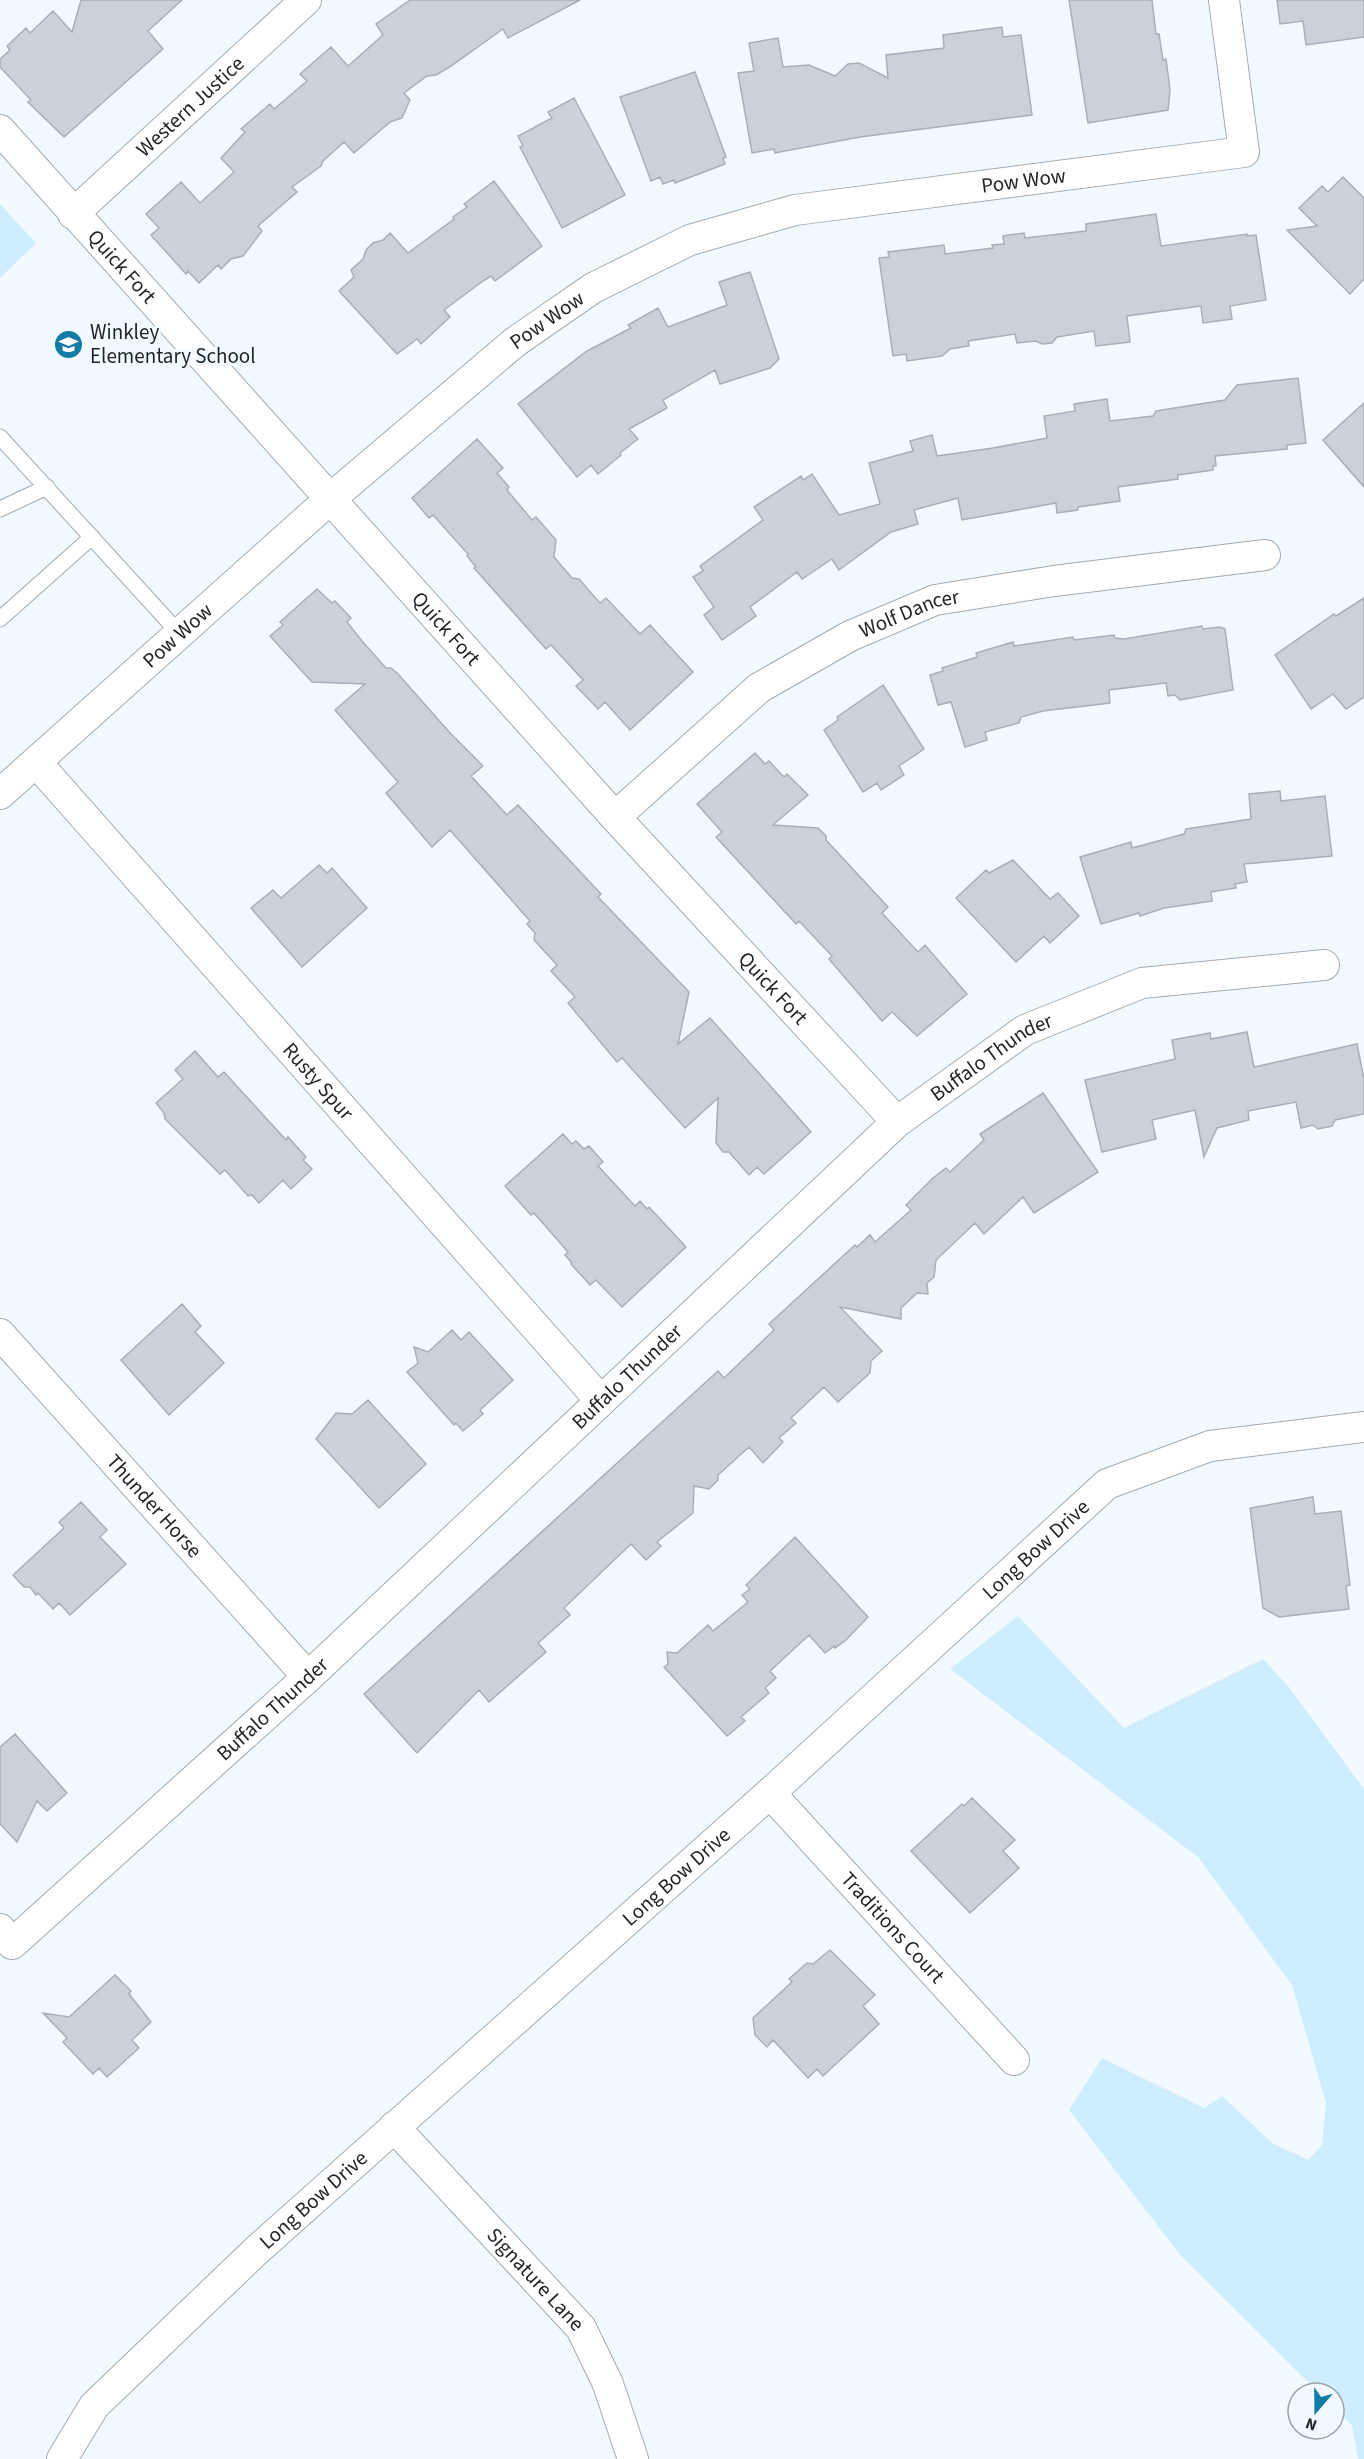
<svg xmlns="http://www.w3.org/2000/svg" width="1364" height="2459" font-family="'Source Sans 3',sans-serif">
<rect width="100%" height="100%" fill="#f2faff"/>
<path fill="#ceedfe" d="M 0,204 L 36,243 L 0,278 Z
M 1018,1616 L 1124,1728 L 1263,1659 L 1288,1686 L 1364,1789 L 1364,2459 L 1358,2459 L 1352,2425 L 1334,2408 L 1334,2393 L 1319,2393 L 1181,2256 L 1069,2110 L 1102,2058 L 1204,2108 L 1222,2096 L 1272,2143 L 1308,2160 L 1322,2145 L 1326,2103 L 1292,1985 L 1198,1857 L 950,1669 Z"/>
<path fill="#c8d2d8" stroke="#a7b0b6" stroke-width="1.5" d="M 81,0 L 182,0 L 148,31 L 163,49 L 64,137 L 28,102 L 31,100 L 0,67 L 0,59 L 10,50 L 7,46 L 26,28 L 30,33 L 53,11 L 72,32 Z
M 410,0 L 580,0 L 508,38 L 503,29 L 451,66 L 436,75 L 427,76 L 404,93 L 410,100 L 402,118 L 390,122 L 354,153 L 344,142 L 323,161 L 321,166 L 292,187 L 297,192 L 258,226 L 262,231 L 243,256 L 231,259 L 221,269 L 218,265 L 199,283 L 188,271 L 186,274 L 151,235 L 159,228 L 146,214 L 181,182 L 200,203 L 234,172 L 221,158 L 245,132 L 241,129 L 270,104 L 274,109 L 307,81 L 300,74 L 331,47 L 348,66 L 383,35 L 376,24 Z
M 1069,0 L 1152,0 L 1156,34 L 1159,34 L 1163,60 L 1166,59 L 1170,90 L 1168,110 L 1088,123 Z
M 1277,0 L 1364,0 L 1364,37 L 1306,45 L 1303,21 L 1280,24 Z
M 1002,27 L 1003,37 L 1021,35 L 1032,115 L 860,137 L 775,153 L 774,149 L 752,153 L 738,73 L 754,71 L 749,43 L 778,38 L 783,67 L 809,65 L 835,76 L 848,64 L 859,63 L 888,78 L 886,55 L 944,48 L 943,35 Z
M 695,72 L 726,157 L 723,158 L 725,164 L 675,183 L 674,180 L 663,184 L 660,177 L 651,181 L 620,97 Z
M 574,98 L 625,195 L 562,228 L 520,147 L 523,146 L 518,136 L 552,118 L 548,112 Z
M 1343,177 L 1364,198 L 1364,279 L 1350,294 L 1287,230 L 1317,226 L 1299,208 L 1322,186 L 1328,192 Z
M 494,181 L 542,246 L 495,281 L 491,276 L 483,281 L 444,310 L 450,317 L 421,344 L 417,339 L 397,354 L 339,291 L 354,277 L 351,270 L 363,259 L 366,250 L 373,243 L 383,240 L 390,233 L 408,253 L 454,219 L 453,217 L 467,207 L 464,204 Z
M 1156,214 L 1161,246 L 1247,234 L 1247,236 L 1256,235 L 1266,300 L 1230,306 L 1232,319 L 1203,323 L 1201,306 L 1127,316 L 1130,342 L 1096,346 L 1094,331 L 1057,337 L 1052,343 L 1042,344 L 1036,341 L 1017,343 L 1015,334 L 968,341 L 969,346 L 950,349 L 942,356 L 907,361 L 906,354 L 893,356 L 879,258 L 889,257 L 888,252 L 944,245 L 945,254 L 993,248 L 992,245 L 1004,244 L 1003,236 L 1024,233 L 1025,238 L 1086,231 L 1086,224 Z
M 750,272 L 779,359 L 770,368 L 720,384 L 715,370 L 663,400 L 667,408 L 629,429 L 638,439 L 620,453 L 621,455 L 598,474 L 591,465 L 577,477 L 518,404 L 587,351 L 631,328 L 628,325 L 658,308 L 668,327 L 727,305 L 719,282 Z
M 1298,378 L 1306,443 L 1287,445 L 1287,449 L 1215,456 L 1216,466 L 1213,466 L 1213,470 L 1178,475 L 1178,479 L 1118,487 L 1120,501 L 1078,507 L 1078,510 L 1057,513 L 1056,503 L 962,520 L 958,498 L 914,510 L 918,524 L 891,532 L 839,570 L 832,559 L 802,579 L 797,572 L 750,607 L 756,616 L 722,640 L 704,615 L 714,607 L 693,577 L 703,571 L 700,566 L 763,520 L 754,507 L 801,476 L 803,480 L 812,474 L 839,515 L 880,504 L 869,463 L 913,451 L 910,441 L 932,435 L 937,456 L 993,448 L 1047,438 L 1044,416 L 1075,411 L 1074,404 L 1107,399 L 1110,421 L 1153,416 L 1156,411 L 1225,400 L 1237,385 Z
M 1364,403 L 1364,487 L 1323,440 Z
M 477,439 L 503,468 L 497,473 L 509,487 L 507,490 L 532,520 L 536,517 L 556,540 L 554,557 L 572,578 L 579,579 L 600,603 L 606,598 L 640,634 L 650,625 L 693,672 L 630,730 L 605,702 L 598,709 L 576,686 L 583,680 L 551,645 L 546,649 L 474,568 L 476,567 L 467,556 L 468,554 L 433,515 L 429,518 L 412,498 Z
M 317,589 L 332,603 L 335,601 L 351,618 L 347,622 L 362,641 L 386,668 L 391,668 L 398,674 L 451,734 L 483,766 L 471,776 L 507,815 L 518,805 L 601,894 L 598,897 L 689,992 L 678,1044 L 710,1018 L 811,1132 L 764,1174 L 757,1167 L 749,1175 L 729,1152 L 723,1152 L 716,1143 L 718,1098 L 685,1128 L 622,1058 L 617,1062 L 568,1003 L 575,997 L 551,971 L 557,965 L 534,940 L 535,933 L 527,924 L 530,921 L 450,830 L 432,847 L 386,793 L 398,782 L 335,710 L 365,684 L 312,682 L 270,636 L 283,625 L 280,622 Z
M 1364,598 L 1364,697 L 1346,709 L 1333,694 L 1311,709 L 1275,655 L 1334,614 L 1336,616 Z
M 1202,626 L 1203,629 L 1220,627 L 1225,629 L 1233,690 L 1180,700 L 1175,695 L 1168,696 L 1166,683 L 1109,690 L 1110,703 L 1043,711 L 1021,717 L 1019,723 L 985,732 L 987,740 L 965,747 L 951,702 L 938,705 L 930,675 L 943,671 L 942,668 L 977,657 L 976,653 L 1013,642 L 1014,646 L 1073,637 L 1074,640 L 1114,635 L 1115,638 L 1124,639 Z
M 883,685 L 924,749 L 899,766 L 904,775 L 881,790 L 877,783 L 863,792 L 824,730 L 838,720 L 837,717 Z
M 755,753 L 765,764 L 769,761 L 784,777 L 787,774 L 808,795 L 773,825 L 818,828 L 826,836 L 826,840 L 888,907 L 882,913 L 918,952 L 925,945 L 967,994 L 917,1036 L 892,1012 L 882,1021 L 829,959 L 832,956 L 799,921 L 796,924 L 716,837 L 722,832 L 697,804 Z
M 1280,791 L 1281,801 L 1325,796 L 1332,856 L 1244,864 L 1247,882 L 1235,884 L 1236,888 L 1211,892 L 1212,901 L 1164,908 L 1140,916 L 1139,913 L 1101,924 L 1080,857 L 1131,842 L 1132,848 L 1184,834 L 1186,829 L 1251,819 L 1249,794 Z
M 1013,860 L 1050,899 L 1058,893 L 1079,916 L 1050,943 L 1044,936 L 1016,962 L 956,898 L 986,870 L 989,873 Z
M 319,865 L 327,873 L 332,868 L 367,908 L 302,967 L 251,908 L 273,890 L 281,898 Z
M 1247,1032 L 1254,1067 L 1357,1044 L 1364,1079 L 1364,1114 L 1335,1120 L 1332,1126 L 1318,1129 L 1313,1125 L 1301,1128 L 1296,1102 L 1248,1111 L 1249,1120 L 1217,1128 L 1204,1157 L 1195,1110 L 1152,1120 L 1156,1139 L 1102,1152 L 1085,1080 L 1175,1059 L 1172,1040 L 1210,1033 L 1211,1039 Z
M 195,1051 L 218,1077 L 224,1072 L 286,1140 L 288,1137 L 306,1157 L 303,1160 L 312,1169 L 291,1189 L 283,1180 L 259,1203 L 252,1195 L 248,1196 L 225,1170 L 220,1174 L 165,1119 L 164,1113 L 156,1103 L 183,1079 L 175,1070 Z
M 1043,1093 L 1098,1172 L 1034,1213 L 1023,1197 L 984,1234 L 975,1223 L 936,1260 L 934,1277 L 927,1283 L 928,1294 L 917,1293 L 901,1308 L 901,1319 L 840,1307 L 882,1351 L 871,1361 L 870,1373 L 838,1402 L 824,1387 L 791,1418 L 796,1423 L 779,1438 L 783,1442 L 763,1463 L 749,1447 L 718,1475 L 718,1480 L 709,1489 L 694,1486 L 693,1513 L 657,1542 L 661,1546 L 646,1560 L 631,1544 L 564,1608 L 570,1615 L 538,1643 L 546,1652 L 489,1702 L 479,1690 L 417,1753 L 364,1694 L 718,1371 L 724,1378 L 774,1330 L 769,1324 L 855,1245 L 857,1247 L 870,1235 L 875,1242 L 911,1210 L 906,1205 L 933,1178 L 946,1168 L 950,1172 L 984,1140 L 980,1134 Z
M 563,1134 L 572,1144 L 576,1141 L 584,1149 L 589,1146 L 603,1162 L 598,1166 L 635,1206 L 640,1201 L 647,1209 L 649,1207 L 686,1247 L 622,1307 L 596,1280 L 590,1285 L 571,1264 L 572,1263 L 565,1255 L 568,1252 L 534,1213 L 531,1215 L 505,1186 Z
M 182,1304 L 201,1326 L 195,1332 L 224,1363 L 169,1415 L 121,1360 Z
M 452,1330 L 461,1340 L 469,1332 L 513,1380 L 480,1410 L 483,1414 L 463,1431 L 456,1423 L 454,1425 L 407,1372 L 418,1363 L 414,1347 L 428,1352 Z
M 368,1400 L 426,1464 L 379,1508 L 316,1439 L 336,1413 L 352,1414 Z
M 1313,1497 L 1315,1514 L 1341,1511 L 1350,1585 L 1346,1586 L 1349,1609 L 1279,1617 L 1263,1608 L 1250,1508 Z
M 81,1502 L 107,1530 L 100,1537 L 126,1564 L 70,1615 L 59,1603 L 53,1609 L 38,1593 L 36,1595 L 30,1587 L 24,1587 L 13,1575 L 64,1528 L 59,1522 Z
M 795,1537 L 868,1617 L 846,1640 L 835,1648 L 834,1646 L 825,1653 L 809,1635 L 770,1671 L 776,1678 L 765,1688 L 769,1693 L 741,1717 L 745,1721 L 727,1736 L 664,1667 L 668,1664 L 667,1652 L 677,1653 L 708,1625 L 713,1631 L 748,1602 L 742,1595 L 750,1589 L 746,1585 Z
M 15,1734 L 67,1793 L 47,1811 L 37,1801 L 17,1842 L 0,1824 L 0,1747 Z
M 972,1798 L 1015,1840 L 1003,1851 L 1019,1868 L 970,1913 L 911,1851 L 962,1804 L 964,1806 Z
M 830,1950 L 875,1995 L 863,2006 L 879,2024 L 823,2076 L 817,2069 L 808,2078 L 773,2040 L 767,2047 L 755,2035 L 753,2018 L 792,1982 L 789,1979 L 807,1963 L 813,1964 Z
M 115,1975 L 131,1991 L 129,1994 L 151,2022 L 132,2040 L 139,2048 L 107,2077 L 99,2068 L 93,2074 L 63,2042 L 67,2038 L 43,2013 L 69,2017 Z"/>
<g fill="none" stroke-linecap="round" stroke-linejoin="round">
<defs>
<path id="lane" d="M 0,437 L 179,633
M 0,509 L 47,487
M 0,619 L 92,537"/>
<g id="street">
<path id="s1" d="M 0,130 L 615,817 L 897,1122"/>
<path id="s2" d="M 73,214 L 306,0"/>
<path id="s3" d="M 36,762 L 601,1401"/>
<path id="s4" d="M 0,794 L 330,499 L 515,342 L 593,288 L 690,240 L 795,210 L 1244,152 L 1224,0"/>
<path id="s5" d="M 615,817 L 759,688 L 850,636 L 935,600 L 1054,581 L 1265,555"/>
<path id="s6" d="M 0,1334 L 308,1677"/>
<path id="s7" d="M 770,1793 L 1014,2060"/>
<path id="s8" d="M 0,1929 L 12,1944 L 308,1677 L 897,1122 L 1025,1030 L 1142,983 L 1324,965"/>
<path id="s9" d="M 394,2127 L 581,2328 L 608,2384 L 633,2459"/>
<path id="s10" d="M 62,2459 L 94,2406 L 257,2250 L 770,1793 L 1107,1484 L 1210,1446 L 1364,1427"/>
</g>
</defs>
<use href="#lane" stroke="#a2abb1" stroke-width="17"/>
<use href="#street" stroke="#a2abb1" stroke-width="32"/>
<use href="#lane" stroke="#fff" stroke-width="15"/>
<use href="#street" stroke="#fff" stroke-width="30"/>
</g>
<defs>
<symbol id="school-disc" viewBox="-11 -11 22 22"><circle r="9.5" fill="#137ca6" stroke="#f2faff"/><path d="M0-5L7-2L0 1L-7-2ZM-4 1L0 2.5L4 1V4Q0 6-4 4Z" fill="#fff"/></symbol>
</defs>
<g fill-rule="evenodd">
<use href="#school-disc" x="52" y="328" width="33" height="33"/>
</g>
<g text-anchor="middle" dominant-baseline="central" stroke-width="6" stroke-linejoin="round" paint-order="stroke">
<g font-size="21" fill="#1f2325" stroke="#f2faff">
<text stroke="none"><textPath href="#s2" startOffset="159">Western Justice</textPath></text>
<text stroke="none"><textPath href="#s4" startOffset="1228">Pow Wow</textPath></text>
<text stroke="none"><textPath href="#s1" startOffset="183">Quick Fort</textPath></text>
<text stroke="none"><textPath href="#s4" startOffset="724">Pow Wow</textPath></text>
<text stroke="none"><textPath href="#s5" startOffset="362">Wolf Dancer</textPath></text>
<text stroke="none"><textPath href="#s1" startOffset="669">Quick Fort</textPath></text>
<text stroke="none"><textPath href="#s4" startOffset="238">Pow Wow</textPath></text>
<text stroke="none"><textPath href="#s1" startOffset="1155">Quick Fort</textPath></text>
<text stroke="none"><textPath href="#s8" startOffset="1342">Buffalo Thunder</textPath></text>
<text stroke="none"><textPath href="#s3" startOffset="426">Rusty Spur</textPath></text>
<text stroke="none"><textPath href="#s8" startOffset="856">Buffalo Thunder</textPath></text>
<text stroke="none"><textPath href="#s6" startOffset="231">Thunder Horse</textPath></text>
<text stroke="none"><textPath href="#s10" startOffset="1335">Long Bow Drive</textPath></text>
<text stroke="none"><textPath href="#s8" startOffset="370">Buffalo Thunder</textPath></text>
<text stroke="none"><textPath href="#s10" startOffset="849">Long Bow Drive</textPath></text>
<text stroke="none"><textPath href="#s7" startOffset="182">Traditions Court</textPath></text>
<text stroke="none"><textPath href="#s10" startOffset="363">Long Bow Drive</textPath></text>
<text stroke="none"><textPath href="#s9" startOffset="208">Signature Lane</textPath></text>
</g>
<g font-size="21" fill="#1f2325" stroke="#f2faff" text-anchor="start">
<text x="90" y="332">Winkley<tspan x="90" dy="24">Elementary School</tspan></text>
</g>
</g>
<g transform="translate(1316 2411) rotate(200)"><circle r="28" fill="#f2faff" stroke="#9ea4a8" stroke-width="1.5"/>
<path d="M0-4.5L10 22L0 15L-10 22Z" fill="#137ca6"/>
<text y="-9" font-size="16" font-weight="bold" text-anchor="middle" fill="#1f2325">N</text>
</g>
</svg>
